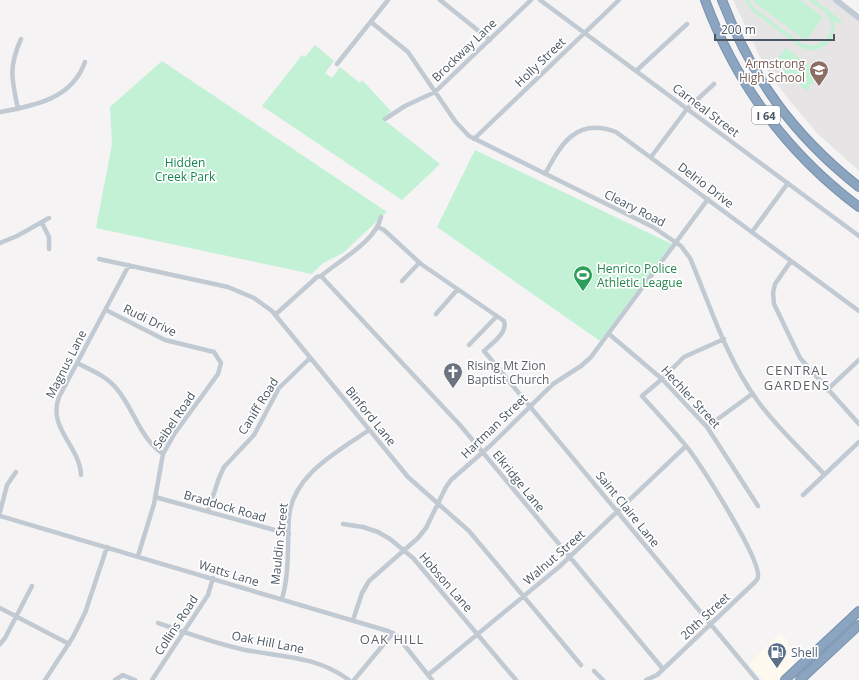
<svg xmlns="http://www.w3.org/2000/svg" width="859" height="680" font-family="'Open Sans',sans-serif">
<rect width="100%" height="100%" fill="#f5f3f3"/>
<path fill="#fdf9ef" d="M 780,633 L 787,640 L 795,664 L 779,680 L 763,680 L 749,664 Z"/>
<path fill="#e6e4e5" d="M 733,0 L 836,0 L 859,18 L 859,171 L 818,134 L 789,100 L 770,75 L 758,53 Z"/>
<path fill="#c3f1d5" d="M 744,0 L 748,0 L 754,8 L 800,42 C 817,53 840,34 828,16 C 824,9 814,5 808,0 L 815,0 L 842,21 L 840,24 L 834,20 C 838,41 818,58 799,46 L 752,11 Z
M 755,0 L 800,0 L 823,17 L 806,41 L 754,2 Z
M 315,45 L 334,61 L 325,73 L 332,78 L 340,67 L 360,83 L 362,80 L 391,111 L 383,119 L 440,164 L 402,200 L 262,106 L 302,55 L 305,57 Z
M 786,48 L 819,74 L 807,91 L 773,65 Z
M 162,61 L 387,212 L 343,253 L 323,263 L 312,274 L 96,228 L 112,144 L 110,107 Z
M 475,150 L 672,244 L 600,341 L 437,227 Z"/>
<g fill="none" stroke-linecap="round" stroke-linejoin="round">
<defs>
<path id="highway" d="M 705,0 C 736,84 787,153 859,207
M 722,0 C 752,78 793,135 859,187
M 785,680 L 859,611
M 800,680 L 859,625"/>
</defs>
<use href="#highway" stroke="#7690ad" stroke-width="10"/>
<path stroke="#c1cad2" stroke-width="4.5" d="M 440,0 L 490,40
M 540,0 L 859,236
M 371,22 L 408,52 L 455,121 L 469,136 L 653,227 L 681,246 L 690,258 C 710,305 726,358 757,400 C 776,427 802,450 824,474
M 337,64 L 388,0
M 636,71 L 687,24
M 18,109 C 12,80 8,68 21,39
M 0,112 C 34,106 72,99 85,62
M 385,119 L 405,106 L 435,92 L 531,0
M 474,139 L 619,0
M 651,157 L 687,109 L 714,84
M 545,174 C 561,144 576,117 616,132 L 859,311
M 42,223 L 49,237 L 49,249
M 378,227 L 384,230 L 421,264 L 504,321 C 508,333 492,343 484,351 L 757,680
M 752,232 L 788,183
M 0,243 L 17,236 L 49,218
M 99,259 L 228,287 L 254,298 L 272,311 L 408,477 L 469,531 L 581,665
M 791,261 L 775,284 L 773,293 L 774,304 L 800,358 L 859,424
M 321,276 L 460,425 L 663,669
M 402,281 L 419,263
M 106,310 L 165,340 L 214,352 L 221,363 L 218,374 L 175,433 L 163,454 L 154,504 L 138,556
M 436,314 L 457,290
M 275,315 L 317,277 L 321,276 C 340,260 376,241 381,217
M 609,334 L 662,379 L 707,427 L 758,506
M 469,345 L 497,316
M 77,363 C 91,370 106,376 116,388 C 135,410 138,436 163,454
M 827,390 L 859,360
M 707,427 L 752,394
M 81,475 C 80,446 47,428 59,397 L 129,265
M 803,495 L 859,442
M 155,497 L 289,534
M 208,511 L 219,478 L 224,467 L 254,435 L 279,388 L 310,358
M 0,512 L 7,485 L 16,472
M 0,516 L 388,631 L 398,637 L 432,680
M 343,524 L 363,527 L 378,532 L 390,539 L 413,558 L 516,680
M 282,599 C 290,571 287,545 289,517 C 293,474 338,452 369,430
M 0,608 L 69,644
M 353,620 L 362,593 L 369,581 L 418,538 L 426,528 L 446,487 L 451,480 L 491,445 L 553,384 L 581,366 L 591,357 L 708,199
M 158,623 C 186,633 216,644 245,650 C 283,657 316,656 349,680
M 0,644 L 5,638 L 32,586
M 594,671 L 603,680
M 428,675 L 559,567 L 686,446
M 45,680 L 73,637 L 85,613 L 107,547
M 115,680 L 123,675 L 135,680
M 152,680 L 208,595 L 213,578
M 354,680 L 393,633
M 646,680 L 657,675 L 755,582 C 756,581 758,579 758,577 C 761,559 703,469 690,451 C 675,432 658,414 642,396 L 662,379 L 684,357 L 724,339"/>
<path stroke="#c1cbd6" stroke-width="6" d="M 836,0 L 859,18"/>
<use href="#highway" stroke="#8ba5c1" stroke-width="8"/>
</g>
<defs>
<symbol id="school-pin" viewBox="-11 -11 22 30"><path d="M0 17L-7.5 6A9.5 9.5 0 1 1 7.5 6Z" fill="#8d6e63" stroke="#fff"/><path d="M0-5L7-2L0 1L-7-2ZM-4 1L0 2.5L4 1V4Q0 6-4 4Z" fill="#fff"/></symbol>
<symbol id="stadium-pin" viewBox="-11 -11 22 30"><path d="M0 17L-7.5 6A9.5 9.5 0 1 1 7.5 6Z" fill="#2e9e5b" stroke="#fff"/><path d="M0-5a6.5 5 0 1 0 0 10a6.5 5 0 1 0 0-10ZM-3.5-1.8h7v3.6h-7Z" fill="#fff"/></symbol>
<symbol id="church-pin" viewBox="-11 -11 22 30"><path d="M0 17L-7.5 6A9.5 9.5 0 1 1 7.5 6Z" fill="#6b7280" stroke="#fff"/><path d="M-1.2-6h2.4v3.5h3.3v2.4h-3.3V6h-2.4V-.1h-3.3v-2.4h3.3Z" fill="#fff"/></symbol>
<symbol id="fuel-pin" viewBox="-11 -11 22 30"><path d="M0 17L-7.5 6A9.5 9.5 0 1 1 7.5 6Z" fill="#5c6f8a" stroke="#fff"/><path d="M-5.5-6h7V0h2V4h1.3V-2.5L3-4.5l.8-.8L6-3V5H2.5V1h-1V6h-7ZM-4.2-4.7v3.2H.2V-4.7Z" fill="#fff"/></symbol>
</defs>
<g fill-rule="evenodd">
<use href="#school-pin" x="808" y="59" width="22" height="30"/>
<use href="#stadium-pin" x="572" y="264" width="22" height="30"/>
<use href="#church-pin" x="442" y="361" width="22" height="30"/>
<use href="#fuel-pin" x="766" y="641" width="22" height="30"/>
</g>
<g text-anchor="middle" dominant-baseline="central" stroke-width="3.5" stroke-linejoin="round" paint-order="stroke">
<rect fill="#fff" stroke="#808990" stroke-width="1" x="752" y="106" width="28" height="18" rx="3"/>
<g font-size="11" font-weight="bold" fill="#4a5661">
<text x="766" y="115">I 64</text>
</g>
<g font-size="12" fill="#4a5661" stroke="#fff">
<text transform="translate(464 50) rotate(-44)">Brockway Lane</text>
<text transform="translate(540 62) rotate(-44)">Holly Street</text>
<text transform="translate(706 110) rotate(37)">Carneal Street</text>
<text transform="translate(706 185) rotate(37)">Delrio Drive</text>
<text transform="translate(635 208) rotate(27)">Cleary Road</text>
<text transform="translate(150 320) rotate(26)">Rudi Drive</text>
<text transform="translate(66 364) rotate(-63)">Magnus Lane</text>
<text transform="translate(691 397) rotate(47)">Hechler Street</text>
<text transform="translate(258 406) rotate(-58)">Caniff Road</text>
<text transform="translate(371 416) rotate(51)">Binford Lane</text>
<text transform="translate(174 420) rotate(-56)">Seibel Road</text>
<text transform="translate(494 426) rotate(-44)">Hartman Street</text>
<text transform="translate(519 481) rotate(51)">Elkridge Lane</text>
<text transform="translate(225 506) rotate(16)">Braddock Road</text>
<text transform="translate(628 509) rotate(51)">Saint Claire Lane</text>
<text transform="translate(279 544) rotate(-84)">Mauldin Street</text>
<text transform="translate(554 557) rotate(-41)">Walnut Street</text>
<text transform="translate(229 573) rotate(17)">Watts Lane</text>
<text transform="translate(446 582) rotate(49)">Hobson Lane</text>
<text transform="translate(705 616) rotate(-43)">20th Street</text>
<text transform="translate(176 625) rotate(-57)">Collins Road</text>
<text transform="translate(268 642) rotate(11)">Oak Hill Lane</text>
</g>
<g font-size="12" fill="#785e54" stroke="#fff" text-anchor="end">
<text x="805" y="63">Armstrong<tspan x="805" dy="14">High School</tspan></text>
</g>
<g font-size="12" fill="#17864f" stroke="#fff">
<text x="185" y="162">Hidden<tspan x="185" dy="14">Creek Park</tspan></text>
</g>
<g font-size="12" fill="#27864d" stroke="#fff" text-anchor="start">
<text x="597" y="268">Henrico Police<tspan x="597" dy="14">Athletic League</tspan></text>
</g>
<g font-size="12" fill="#5b616d" stroke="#fff" text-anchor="start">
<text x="467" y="365">Rising Mt Zion<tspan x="467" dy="14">Baptist Church</tspan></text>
</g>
<g font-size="12" fill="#4e5e75" stroke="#fff" text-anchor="start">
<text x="791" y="652">Shell</text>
</g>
<g font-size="13" letter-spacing="1" fill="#5f6368" stroke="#fff">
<text x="797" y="370">CENTRAL<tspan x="797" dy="15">GARDENS</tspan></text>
<text x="392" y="639">OAK HILL</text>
</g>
</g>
<path d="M715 34v6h119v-6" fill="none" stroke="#4a5661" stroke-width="2"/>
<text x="721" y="34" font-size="12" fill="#4a5661" stroke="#ffffff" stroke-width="3" paint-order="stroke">200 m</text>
</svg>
